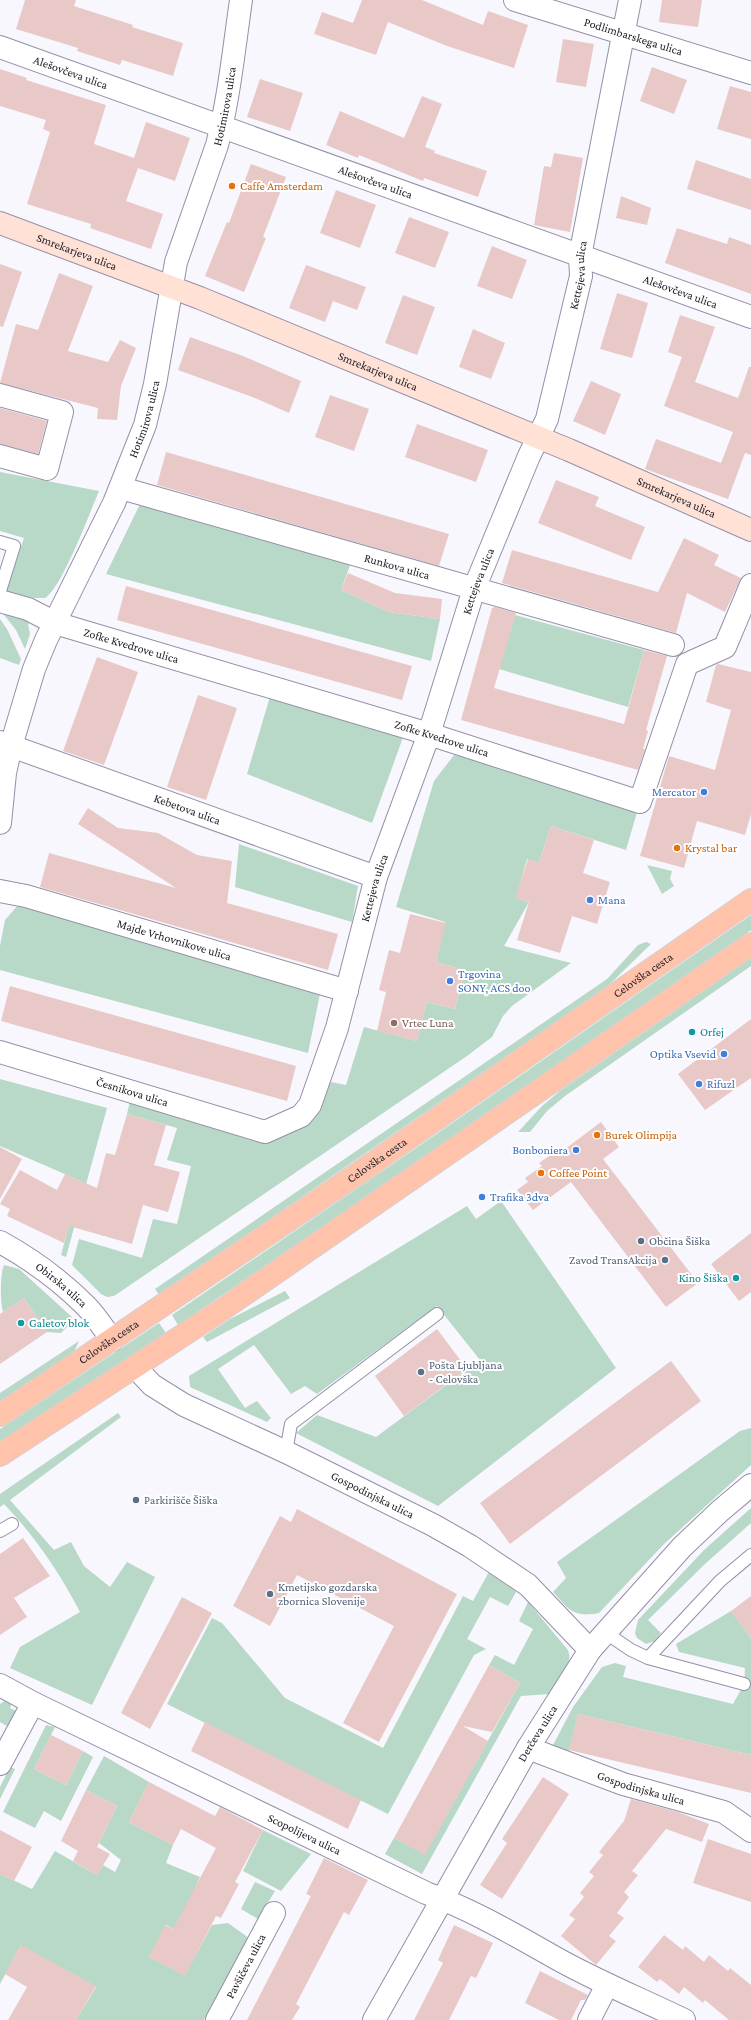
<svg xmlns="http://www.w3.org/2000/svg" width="751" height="2020" font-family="'Crimson Pro',serif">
<rect width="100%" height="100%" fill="#f8f7fd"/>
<path fill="#b8d8c8" d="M 0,472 L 99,491 C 90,512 62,588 45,598 L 33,598 L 6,591 L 24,538 L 0,531 Z
M 141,502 L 352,560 L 341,590 L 389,612 L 440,619 L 431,661 L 106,574 Z
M 1,611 L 31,621 L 28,624 L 30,634 L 25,649 L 16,630 Z
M 515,615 L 644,650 L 628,707 L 499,669 Z
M 0,619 L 7,629 L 21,659 L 19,665 L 0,658 Z
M 271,693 L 405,732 L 372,823 L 247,774 Z
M 454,755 L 539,769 L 640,802 L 626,850 L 551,826 L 539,863 L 527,859 L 516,898 L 529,902 L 504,946 L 571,963 L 512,1006 L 503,1016 L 492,1037 L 467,1056 L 114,1296 L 107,1297 L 101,1294 L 72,1265 L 79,1239 L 142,1258 L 153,1219 L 177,1224 L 191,1166 L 167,1160 L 177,1128 L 127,1114 L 130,1101 L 267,1140 L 312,1118 L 331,1082 L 346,1085 L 364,1027 L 417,1041 L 427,1002 L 455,1009 L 465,970 L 436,962 L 445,922 L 396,907 L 434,781 Z
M 239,844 L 358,886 L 352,922 L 235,887 Z
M 647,865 L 672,871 L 670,879 L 674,886 L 662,894 Z
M 26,896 L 322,984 L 308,1053 L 0,970 L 0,946 L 5,920 Z
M 751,915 L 751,930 L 430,1154 L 178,1325 L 172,1315 L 422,1144 Z
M 646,942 L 651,944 L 612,982 L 597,994 L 159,1295 L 155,1289 L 607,979 L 638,945 Z
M 751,958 L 751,966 L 565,1096 L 547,1111 L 530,1132 L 518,1132 L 542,1106 L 561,1090 Z
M 0,1079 L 107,1108 L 66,1257 L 61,1255 L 81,1181 L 0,1146 Z
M 501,1201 L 616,1368 L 438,1506 L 296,1433 L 317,1415 L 376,1437 L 480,1360 L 437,1306 L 317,1394 L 305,1386 L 291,1394 L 254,1345 L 218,1369 L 245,1408 L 257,1401 L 271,1418 L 267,1422 L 190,1387 L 189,1376 L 467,1206 L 476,1219 Z
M 4,1265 L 19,1269 L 72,1317 L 68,1326 L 61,1333 L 47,1332 L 24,1298 L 3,1312 C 0,1301 0,1275 4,1265 Z
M 285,1291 L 290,1298 L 207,1342 L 203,1337 L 230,1319 Z
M 159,1323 L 166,1333 L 0,1444 L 0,1429 Z
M 79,1341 L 74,1352 L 0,1401 L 0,1393 Z
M 118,1413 L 121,1417 L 10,1500 L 54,1550 L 71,1542 L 84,1566 L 110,1587 L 127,1562 L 155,1577 L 92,1705 L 10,1668 L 20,1647 L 80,1612 C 60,1573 34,1535 4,1504 L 0,1507 L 0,1494 Z
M 751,1428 L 751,1465 L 664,1544 L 599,1613 C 574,1618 569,1610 553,1592 L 566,1578 L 557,1562 L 740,1431 Z
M 751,1508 L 751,1523 L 706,1563 L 648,1620 L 661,1633 L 655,1641 L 646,1644 L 637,1638 L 635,1633 L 638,1620 L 704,1550 Z
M 490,1570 L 516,1592 L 508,1606 L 490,1597 L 467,1639 L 486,1649 L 474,1655 L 388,1814 L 167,1704 L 212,1618 L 222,1623 L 285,1698 L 383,1748 L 463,1596 L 473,1601 Z
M 528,1602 L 568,1650 C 574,1666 559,1681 550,1694 L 521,1696 L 422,1874 L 385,1854 L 394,1838 L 425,1854 L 520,1683 L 489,1665 L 495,1655 L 514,1665 L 533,1629 L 519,1621 Z
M 731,1611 L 751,1638 L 751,1755 L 578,1714 L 569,1751 L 552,1747 L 573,1707 L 602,1667 L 615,1663 L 626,1666 L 623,1677 L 733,1704 L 744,1684 L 745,1668 L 679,1652 L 676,1644 Z
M 6,1700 L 12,1703 L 10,1708 L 16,1711 L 7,1726 L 0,1722 L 0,1704 Z
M 46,1725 L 55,1727 L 34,1769 L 66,1785 L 83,1751 L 93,1757 L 61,1821 L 44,1811 L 35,1828 L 3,1812 Z
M 104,1756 L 149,1782 L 129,1822 L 173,1845 L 166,1863 L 200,1877 L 184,1912 L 196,1941 L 166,1925 L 149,1957 L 185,1975 L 212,1925 L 228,1923 L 249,1938 L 204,2020 L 76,2020 L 96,1987 L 70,1972 L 48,2010 L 28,1988 L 21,1945 L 0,1984 L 0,1874 L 32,1889 L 55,1851 L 97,1875 L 103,1865 L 115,1872 L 121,1860 L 99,1843 L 117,1806 L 86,1790 Z
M 10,1767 L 15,1769 L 0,1799 L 0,1787 Z
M 263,1830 L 311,1854 L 281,1891 L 243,1871 Z
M 255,1882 L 275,1891 L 258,1919 L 241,1909 Z"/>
<path fill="#e8c9c8" d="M 25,0 L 76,0 L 74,6 L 133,25 L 132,27 L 183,43 L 173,76 L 122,60 L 120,65 L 77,51 L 78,48 L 16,29 Z
M 362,0 L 422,0 L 483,25 L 488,11 L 528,25 L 514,68 L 447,46 L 388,22 L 376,55 L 314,34 L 322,12 L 353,23 Z
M 662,0 L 702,0 L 698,27 L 659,22 Z
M 563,39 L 594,44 L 586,87 L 556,82 Z
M 652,67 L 687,80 L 674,114 L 640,101 Z
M 0,69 L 27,78 L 26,80 L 106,105 L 94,144 L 134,158 L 146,122 L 190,138 L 175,181 L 138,168 L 126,201 L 163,214 L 151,249 L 90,228 L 91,224 L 27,204 L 50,132 L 43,129 L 46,120 L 0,106 Z
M 260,79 L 303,93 L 290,131 L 247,117 Z
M 730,86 L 751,92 L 751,139 L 717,129 Z
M 422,96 L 442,104 L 425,147 L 435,151 L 434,153 L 487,171 L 478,197 L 424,178 L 423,181 L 359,155 L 358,158 L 326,145 L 340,111 L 404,138 Z
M 554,153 L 583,158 L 570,232 L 534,225 L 544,166 L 551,167 Z
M 696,160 L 751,179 L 751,210 L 687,189 Z
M 251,164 L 286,177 L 263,237 L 266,238 L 244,292 L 205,276 L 227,222 L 229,223 Z
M 336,190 L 376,205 L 360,248 L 320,233 Z
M 621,196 L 651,208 L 647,225 L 616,218 Z
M 409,217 L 449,232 L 435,268 L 395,253 Z
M 677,228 L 727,244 L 729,237 L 751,245 L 751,294 L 665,263 Z
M 492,246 L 527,260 L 512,299 L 477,286 Z
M 0,264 L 22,272 L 3,327 L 0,326 Z
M 306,265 L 366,287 L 357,310 L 333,301 L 325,322 L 289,308 Z
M 59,273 L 93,286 L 68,351 L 108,362 L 120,340 L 136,348 L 121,386 L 117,420 L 97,419 L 98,408 L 0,383 L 16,324 L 38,330 Z
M 617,293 L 648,303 L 632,358 L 600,349 Z
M 403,295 L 435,307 L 417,355 L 385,343 Z
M 680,315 L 715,327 L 695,382 L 738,398 L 749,367 L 751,367 L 751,455 L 745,453 L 728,499 L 645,469 L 656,439 L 721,463 L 733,432 L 664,406 L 682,357 L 668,352 Z
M 473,329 L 505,343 L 491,379 L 459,367 Z
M 190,337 L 243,356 L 301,381 L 289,413 L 255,398 L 178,370 Z
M 591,381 L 621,394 L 605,435 L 573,421 Z
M 330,395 L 369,409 L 354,451 L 315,437 Z
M 0,408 L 47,421 L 38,454 L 0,444 Z
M 417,424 L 488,450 L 476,482 L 405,457 Z
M 166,452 L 449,534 L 439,566 L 157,485 Z
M 556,480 L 599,497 L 595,506 L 645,527 L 631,560 L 538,523 Z
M 684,538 L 719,555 L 714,565 L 741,578 L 725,612 L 687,593 L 676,633 L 502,583 L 512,550 L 658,592 Z
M 348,573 L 395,593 L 442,599 L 440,619 L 389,612 L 341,590 Z
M 126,586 L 412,666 L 402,700 L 117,620 Z
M 495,607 L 516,613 L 494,688 L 624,724 L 644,650 L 667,656 L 646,730 L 648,731 L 643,749 L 645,749 L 638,770 L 461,720 L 492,608 Z
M 97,657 L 138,672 L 104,765 L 63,751 Z
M 718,664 L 751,672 L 751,814 L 745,835 L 697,821 L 684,868 L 640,856 L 669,756 L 715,770 L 731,710 L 706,702 L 716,665 Z
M 198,695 L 237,708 L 206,800 L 167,787 Z
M 88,808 L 118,828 L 158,833 L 197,855 L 232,861 L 227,903 L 338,934 L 328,970 L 40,887 L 49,853 L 176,888 L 78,824 Z
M 551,826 L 594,840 L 583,873 L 610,882 L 597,924 L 572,916 L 560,953 L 517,940 L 529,902 L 515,898 L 528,859 L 539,863 Z
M 410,914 L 446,923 L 436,962 L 465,970 L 455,1009 L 427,1002 L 417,1041 L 377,1031 L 386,992 L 379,990 L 389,950 L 400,953 Z
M 10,986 L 296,1066 L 287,1101 L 1,1021 Z
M 751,1019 L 751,1078 L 705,1110 L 678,1074 Z
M 127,1114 L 166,1125 L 154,1165 L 180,1172 L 168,1212 L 143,1205 L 132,1244 L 69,1226 L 64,1243 L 7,1216 L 10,1209 L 0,1204 L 20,1170 L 57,1190 L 65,1174 L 97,1188 L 106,1153 L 115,1155 Z
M 601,1122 L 619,1147 L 603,1159 L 698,1283 L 666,1307 L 571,1182 L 533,1210 L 517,1190 L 528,1182 L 525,1178 L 542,1166 L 539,1163 L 555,1152 L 557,1155 Z
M 0,1147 L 22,1159 L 0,1199 Z
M 751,1233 L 751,1292 L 739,1301 L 711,1264 Z
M 24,1298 L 47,1332 L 0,1364 L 0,1314 Z
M 437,1329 L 467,1369 L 404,1416 L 375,1376 Z
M 671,1361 L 701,1401 L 510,1544 L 480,1503 Z
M 297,1509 L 457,1594 L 379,1742 L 343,1723 L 394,1626 L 297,1575 L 270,1626 L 233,1606 L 280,1516 L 291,1522 Z
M 23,1538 L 50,1576 L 14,1598 L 27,1617 L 0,1635 L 0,1554 Z
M 751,1596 L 751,1638 L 731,1611 Z
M 182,1597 L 212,1613 L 150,1729 L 121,1713 Z
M 489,1665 L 520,1683 L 492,1732 L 463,1726 L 488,1741 L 425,1855 L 394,1838 Z
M 578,1714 L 751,1755 L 751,1793 L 569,1750 Z
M 205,1722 L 361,1800 L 348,1829 L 191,1751 Z
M 51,1735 L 83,1751 L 66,1785 L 34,1769 Z
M 543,1777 L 569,1794 L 502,1899 L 480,1885 L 507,1843 L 502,1839 Z
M 149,1782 L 215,1816 L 220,1807 L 263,1830 L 235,1882 L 239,1884 L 221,1918 L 216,1916 L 185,1976 L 149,1957 L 165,1925 L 173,1929 L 216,1848 L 181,1829 L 173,1845 L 129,1822 Z
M 86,1790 L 117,1806 L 97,1847 L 110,1854 L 97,1875 L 73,1861 L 78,1851 L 61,1841 Z
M 631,1799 L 678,1812 L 709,1824 L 702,1842 L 666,1829 L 632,1871 L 638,1875 L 624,1892 L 629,1897 L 617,1913 L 624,1918 L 609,1936 L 616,1941 L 596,1965 L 561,1936 L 575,1919 L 569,1915 L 584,1897 L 580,1893 L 594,1876 L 589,1872 L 603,1855 L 599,1852 L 624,1821 Z
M 0,1830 L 32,1847 L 14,1881 L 0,1874 Z
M 708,1839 L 751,1854 L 751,1902 L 693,1883 Z
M 324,1858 L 368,1880 L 349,1915 L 344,1912 L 296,2004 L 300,2007 L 292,2020 L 247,2020 L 311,1896 L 306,1894 Z
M 454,1925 L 493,1943 L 476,1978 L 471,1976 L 449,2020 L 414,2020 L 443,1963 L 438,1960 Z
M 664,1935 L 683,1950 L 685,1946 L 704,1962 L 709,1955 L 728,1971 L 730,1968 L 751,1985 L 751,2020 L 729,2020 L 705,2000 L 703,2003 L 684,1987 L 679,1994 L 660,1979 L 657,1982 L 638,1967 Z
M 21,1945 L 96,1986 L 76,2020 L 8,2020 L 27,1987 L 5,1974 Z
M 540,1971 L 588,1995 L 585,2000 L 581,2000 L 571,2020 L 559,2020 L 525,2003 Z"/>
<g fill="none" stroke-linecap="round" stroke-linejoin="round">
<defs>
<path id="lane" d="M 0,542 L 14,546 L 0,591
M 286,1452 L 291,1424 L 437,1314
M 0,1531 L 12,1524
M 606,1633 L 631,1650 L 648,1658 L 720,1581 L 751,1555
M 648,1658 L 744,1684"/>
<g id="street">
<path id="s1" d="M 515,0 L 751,73"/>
<path id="s2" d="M 0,47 L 751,317"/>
<path d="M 0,395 L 62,412 L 47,469 L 0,456"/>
<path id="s3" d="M 121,488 L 673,645"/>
<path id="s4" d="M 0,601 L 28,609 L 55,623 L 429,734 L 640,802 L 687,664 L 725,647 L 751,585"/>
<path id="s5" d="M 0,742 L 376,877"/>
<path id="s6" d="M 0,823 L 5,773 L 11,746 L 34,669 L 46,640 L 114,503 L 145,425 L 155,384 L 176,262 L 217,145 C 229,98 234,49 241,0"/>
<path id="s7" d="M 0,891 L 26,896 L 347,991"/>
<path id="s8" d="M 0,1052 L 265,1132 L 301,1116 L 310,1105 L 337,1028 L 376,877 L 429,734 L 474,589 L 529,456 L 547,419 L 581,276 L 580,256 L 630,0"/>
<path id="s9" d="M 0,1242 C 31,1259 61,1281 86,1306 C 96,1316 104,1329 112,1340"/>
<path id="s10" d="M 136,1368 L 152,1385 L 184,1405 L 286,1452 L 433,1525 L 470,1546 L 528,1585 L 590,1650"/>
<path id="s11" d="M 0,1685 L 33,1703 L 426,1893 C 471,1909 513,1934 554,1957 C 596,1981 641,1999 684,2020"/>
<path id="s12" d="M 528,1748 L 623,1784 L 724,1812 L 751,1831"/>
<path d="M 0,1764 L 33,1703"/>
<path id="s13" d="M 217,2020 L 274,1913"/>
<path id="s14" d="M 374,2020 L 528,1748 L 590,1650 L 682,1547 L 720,1511 L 751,1485"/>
<path d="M 589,2020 L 607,1985"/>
</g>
<g id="secondary">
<path id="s15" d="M 0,223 L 200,298 L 569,450 L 751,530"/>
</g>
<g id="primary">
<path id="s16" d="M 0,1415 L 357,1174 L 751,900"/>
<path d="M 0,1455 L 223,1309 L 751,944"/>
</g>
</defs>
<use href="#lane" stroke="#9490a8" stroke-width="14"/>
<use href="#street" stroke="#9490a8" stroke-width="24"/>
<use href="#secondary" stroke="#9490a8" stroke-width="24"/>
<use href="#primary" stroke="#d3d3d5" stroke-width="24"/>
<use href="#lane" stroke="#fff" stroke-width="12"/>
<use href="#street" stroke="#fff" stroke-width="22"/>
<use href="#secondary" stroke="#ffe1d5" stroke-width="22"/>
<use href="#primary" stroke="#ffc2ab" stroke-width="22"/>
</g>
<g fill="#e8710a" stroke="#fff" stroke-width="1.5">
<circle cx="232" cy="186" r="4"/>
<circle cx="677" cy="848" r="4"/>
<circle cx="597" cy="1135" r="4"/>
<circle cx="541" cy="1173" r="4"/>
</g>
<g fill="#3f7fe0" stroke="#fff" stroke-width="1.5">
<circle cx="704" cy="792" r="4"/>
<circle cx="590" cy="900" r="4"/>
<circle cx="450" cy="981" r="4"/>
<circle cx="724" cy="1054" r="4"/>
<circle cx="699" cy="1084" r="4"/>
<circle cx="576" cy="1150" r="4"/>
<circle cx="482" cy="1197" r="4"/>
</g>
<circle fill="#8d6e63" stroke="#fff" stroke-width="1.5" cx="394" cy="1023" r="4"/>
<g fill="#0f9aa8" stroke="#fff" stroke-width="1.5">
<circle cx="692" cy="1032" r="4"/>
<circle cx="736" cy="1278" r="4"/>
<circle cx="21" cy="1323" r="4"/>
</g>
<g fill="#5c6f8a" stroke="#fff" stroke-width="1.5">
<circle cx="641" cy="1241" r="4"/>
<circle cx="665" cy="1260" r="4"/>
<circle cx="421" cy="1372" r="4"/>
<circle cx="136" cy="1500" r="4"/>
<circle cx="270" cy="1594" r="4"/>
</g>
<g text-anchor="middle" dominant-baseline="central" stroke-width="4" stroke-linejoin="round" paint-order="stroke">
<g font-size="12" fill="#23212b" stroke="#fff">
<text stroke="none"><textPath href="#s1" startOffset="124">Podlimbarskega ulica</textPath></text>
<text stroke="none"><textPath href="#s2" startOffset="75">Alešovčeva ulica</textPath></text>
<text stroke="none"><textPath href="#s6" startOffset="756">Hotimirova ulica</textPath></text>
<text stroke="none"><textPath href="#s2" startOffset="399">Alešovčeva ulica</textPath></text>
<text stroke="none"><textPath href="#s15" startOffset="82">Smrekarjeva ulica</textPath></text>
<text stroke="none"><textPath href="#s8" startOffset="1205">Kettejeva ulica</textPath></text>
<text stroke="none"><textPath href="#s2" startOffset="723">Alešovčeva ulica</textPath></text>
<text stroke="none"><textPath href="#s15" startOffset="406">Smrekarjeva ulica</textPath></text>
<text stroke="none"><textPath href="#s6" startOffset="432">Hotimirova ulica</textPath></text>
<text stroke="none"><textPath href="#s15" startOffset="730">Smrekarjeva ulica</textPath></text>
<text stroke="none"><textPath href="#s3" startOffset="287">Runkova ulica</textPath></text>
<text stroke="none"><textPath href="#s8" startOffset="881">Kettejeva ulica</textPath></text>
<text stroke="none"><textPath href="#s4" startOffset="139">Zofke Kvedrove ulica</textPath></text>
<text stroke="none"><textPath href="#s4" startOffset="463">Zofke Kvedrove ulica</textPath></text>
<text stroke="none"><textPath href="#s5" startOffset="199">Kebetova ulica</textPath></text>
<text stroke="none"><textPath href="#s8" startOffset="557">Kettejeva ulica</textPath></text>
<text stroke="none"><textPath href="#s7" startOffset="181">Majde Vrhovnikove ulica</textPath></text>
<text stroke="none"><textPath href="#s16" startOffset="779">Celovška cesta</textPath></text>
<text stroke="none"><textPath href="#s8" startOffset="138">Česnikova ulica</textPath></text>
<text stroke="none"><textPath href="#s16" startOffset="455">Celovška cesta</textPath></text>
<text stroke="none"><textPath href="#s9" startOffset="75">Obirska ulica</textPath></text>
<text stroke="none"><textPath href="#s16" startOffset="131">Celovška cesta</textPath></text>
<text stroke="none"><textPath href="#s10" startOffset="270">Gospodinjska ulica</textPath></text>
<text stroke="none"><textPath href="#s14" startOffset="330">Derčeva ulica</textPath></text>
<text stroke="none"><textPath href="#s12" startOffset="120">Gospodinjska ulica</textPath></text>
<text stroke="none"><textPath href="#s11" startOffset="339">Scopolijeva ulica</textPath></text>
<text stroke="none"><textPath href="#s13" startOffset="61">Pavšičeva ulica</textPath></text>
</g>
<g font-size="12" fill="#c56008" stroke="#fff" text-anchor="start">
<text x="240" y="186">Caffe Amsterdam</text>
<text x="685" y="848">Krystal bar</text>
<text x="605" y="1135">Burek Olimpija</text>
<text x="549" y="1173">Coffee Point</text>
</g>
<g font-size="12" fill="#366cbe" stroke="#fff" text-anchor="start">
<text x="696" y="792" text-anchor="end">Mercator</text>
<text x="598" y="900">Mana</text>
<text x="458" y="974">Trgovina<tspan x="458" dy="14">SONY, ACS doo</tspan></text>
<text x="716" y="1054" text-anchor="end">Optika Vsevid</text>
<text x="707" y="1084">Rifuzl</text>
<text x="568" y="1150" text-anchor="end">Bonboniera</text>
<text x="490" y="1197">Trafika 3dva</text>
</g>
<g font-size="12" fill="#785e54" stroke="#fff" text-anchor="start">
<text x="402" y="1023">Vrtec Luna</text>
</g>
<g font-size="12" fill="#0d838f" stroke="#fff" text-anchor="start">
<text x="700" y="1032">Orfej</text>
<text x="728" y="1278" text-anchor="end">Kino Šiška</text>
<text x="29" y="1323">Galetov blok</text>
</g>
<g font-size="12" fill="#4e5e75" stroke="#fff" text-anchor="start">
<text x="649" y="1241">Občina Šiška</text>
<text x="657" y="1260" text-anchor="end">Zavod TransAkcija</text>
<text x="429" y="1365">Pošta Ljubljana<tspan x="429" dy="14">- Celovška</tspan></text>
<text x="144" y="1500">Parkirišče Šiška</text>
<text x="278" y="1587">Kmetijsko gozdarska<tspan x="278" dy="14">zbornica Slovenije</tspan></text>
</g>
</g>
</svg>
